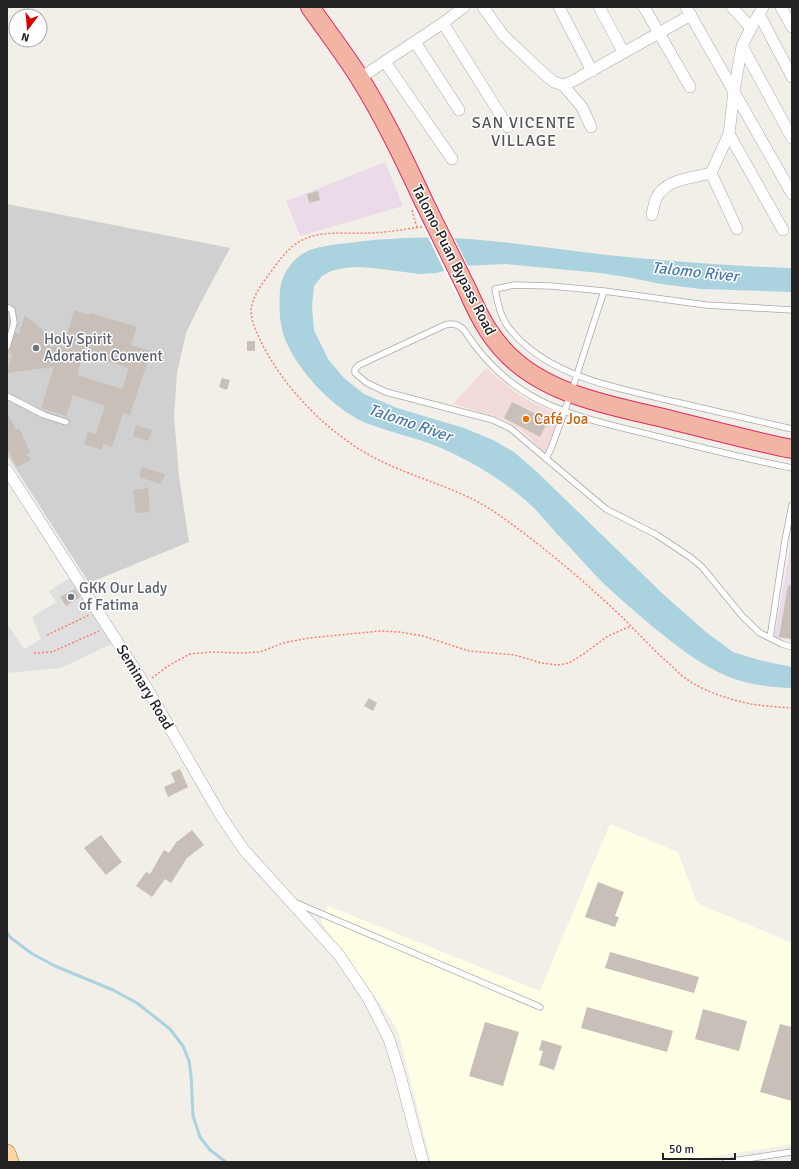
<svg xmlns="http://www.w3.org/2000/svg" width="799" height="1169" font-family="Signika,sans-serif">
<rect width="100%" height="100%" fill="#f2efe9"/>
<path fill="#e0dfdf" d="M 70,578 L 113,643 L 61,668 L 7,673 L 7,623 L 24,649 L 41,639 L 32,617 L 56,602 L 49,591 Z"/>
<path fill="#f2dad9" d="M 486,368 L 515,392 L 533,403 L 559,414 L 548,447 L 545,453 L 521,430 L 505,420 L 453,404 Z"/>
<path fill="#ebdbe8" d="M 385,162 L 403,206 L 300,236 L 286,201 Z
M 790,550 L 792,550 L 792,640 L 774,637 Z"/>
<path fill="#ffffe5" d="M 610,824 L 678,852 L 697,903 L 792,943 L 792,1144 L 677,1162 L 431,1162 L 399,1034 L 389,1016 L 321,922 L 328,906 L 540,991 Z"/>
<path fill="#d0d0d0" d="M 7,204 L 230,248 L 200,304 L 186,333 L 177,373 L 174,416 L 179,476 L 189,542 L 89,583 L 7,455 Z"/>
<path fill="#aad3df" d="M 434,237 C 492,239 549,248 607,255 C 668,261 730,266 792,268 L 792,292 L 701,289 L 661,284 L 632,278 L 600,273 L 506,264 L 463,266 L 436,273 L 420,274 L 373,268 L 357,267 L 344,268 L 331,271 L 322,276 L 314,286 L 312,307 L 314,330 L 328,359 L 344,378 L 364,394 L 397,408 L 464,428 L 493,440 L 514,452 L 537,472 L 663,594 L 707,633 L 733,652 L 759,660 L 792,667 L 792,688 C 771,687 749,685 729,677 C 700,665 677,646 653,627 C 637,613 620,599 604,584 C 588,568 573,550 557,534 C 549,525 542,516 534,508 C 510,485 481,467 452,453 C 425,439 394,434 366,423 C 334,410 293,367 283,333 C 279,319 279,304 280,290 C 282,273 293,257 310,250 C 322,246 335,244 348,243 C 376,239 405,238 434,237 Z"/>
<path fill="#fff" d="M 434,197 L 478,286 L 457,296 L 413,207 Z"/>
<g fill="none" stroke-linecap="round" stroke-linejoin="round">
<path stroke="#aad3df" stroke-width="3" d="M 7,933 L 11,938 L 31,953 L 55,966 L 113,990 L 137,1003 L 170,1029 L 183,1046 L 189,1061 L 191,1075 L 193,1116 L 200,1137 L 210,1150 L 226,1162"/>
</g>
<path fill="#c7bfb8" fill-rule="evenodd" d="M 318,191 L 320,200 L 309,203 L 307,194 Z
M 74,310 L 89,315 L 89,313 L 137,327 L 131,345 L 151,351 L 130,415 L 123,413 L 112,447 L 103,444 L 102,450 L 84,444 L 88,432 L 96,434 L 105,406 L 73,395 L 66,416 L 41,408 L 54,367 L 7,373 L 12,354 L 9,353 L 15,333 L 19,334 L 25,315 L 63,348 ZM 83,354 L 129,368 L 122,389 L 77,375 Z
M 247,341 L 255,341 L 255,351 L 247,351 Z
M 222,378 L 230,380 L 227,390 L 219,387 Z
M 512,402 L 548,420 L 540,437 L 504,418 Z
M 7,413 L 16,430 L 19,428 L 30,452 L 27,454 L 31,460 L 17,467 L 7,448 Z
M 136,425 L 152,430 L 148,441 L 133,436 Z
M 142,467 L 165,474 L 161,484 L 139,477 Z
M 148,488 L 150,512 L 136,513 L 133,490 Z
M 788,585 L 792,586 L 792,639 L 779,637 Z
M 75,589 L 80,597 L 66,606 L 60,597 Z
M 369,698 L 377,703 L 373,711 L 364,706 Z
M 180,769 L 188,787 L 168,797 L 164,787 L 175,782 L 171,773 Z
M 192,830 L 204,845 L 187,858 L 171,883 L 165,879 L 152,897 L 136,886 L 146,872 L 150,874 L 164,850 L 169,853 L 177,841 L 178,841 Z
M 101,835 L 122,862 L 106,875 L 84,848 Z
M 598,882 L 624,892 L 615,916 L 619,917 L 615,927 L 585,917 Z
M 610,952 L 699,977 L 694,993 L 605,968 Z
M 587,1007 L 673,1031 L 667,1052 L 581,1028 Z
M 703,1009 L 747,1021 L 739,1051 L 695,1039 Z
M 485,1022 L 519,1032 L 503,1086 L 469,1076 Z
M 780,1024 L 792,1027 L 792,1101 L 760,1092 Z
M 542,1040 L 562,1046 L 554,1070 L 539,1065 L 543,1051 L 539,1050 Z"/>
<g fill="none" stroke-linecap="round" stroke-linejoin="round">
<defs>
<path id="service" d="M 7,307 L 12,310 L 14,323 L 7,347
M 792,310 L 706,305 L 604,291 L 551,286 L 514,285 L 495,289 C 498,303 500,317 509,328 C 548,378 619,388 676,402 C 715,411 753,420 792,429
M 7,396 L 44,415 L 66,422
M 546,459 L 552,446 L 571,393 L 604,291
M 792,468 C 747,459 703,448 659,437 C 576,416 514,408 464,330 C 458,324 453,323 445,325 L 359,365 L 355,369 L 355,373 L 367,383 L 386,392 L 493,420 L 510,428 L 606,509 L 657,535 L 690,557 L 702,567 L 743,617 L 760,633 L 782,644 L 792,647
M 770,638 L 785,540 L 792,505
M 294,902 L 540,1007
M 726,1162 L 792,1152"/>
<path id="minor" d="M 483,7 L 503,35 L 542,72 L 554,82 L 563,85 L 582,107 L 591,127
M 559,7 L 592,71
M 599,7 L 624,53
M 644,7 L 690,87
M 686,7 L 792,194
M 732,7 L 751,28
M 781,7 L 792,27
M 759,14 L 792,77
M 443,23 L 508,127
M 415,42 L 459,110
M 742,46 L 792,138
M 385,62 L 452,159
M 360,78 L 443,23 L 464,7
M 563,85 L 573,81 L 691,15
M 729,134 L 783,230
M 652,215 C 653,210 654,204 656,199 C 664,179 693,178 711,173
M 737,229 L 711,173 L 729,134 L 734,91 L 742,46 L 751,28 L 763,7
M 7,470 L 145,685 L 221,816 L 244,850 L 339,955 L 368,998 L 389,1039 L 400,1075 L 423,1162"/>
<path id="primary" d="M 7,1153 L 10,1162"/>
<path id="trunk" d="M 310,7 C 326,30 344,53 359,77 C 384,117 404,159 424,202
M 468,291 C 480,319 493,343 517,363 C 559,398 619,407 671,420 C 712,430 752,441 792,449"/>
</defs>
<use href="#service" stroke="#a9a9a9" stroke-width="7"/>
<use href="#minor" stroke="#a9a9a9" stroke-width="12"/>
<use href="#primary" stroke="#a06b00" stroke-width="18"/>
<use href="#trunk" stroke="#dc2a67" stroke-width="20"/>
<path stroke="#fa8072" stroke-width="1.5" stroke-dasharray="2 2" stroke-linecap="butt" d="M 412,210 L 417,228
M 422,227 C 404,229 386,233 368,233 C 349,234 327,231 309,237 C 290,244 281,258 270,273 C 262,284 252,297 251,310 C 251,322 257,333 262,344 C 284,386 317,421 356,447 C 401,477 456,484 499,515 C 543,546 584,581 622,617 C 638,633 653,650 671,665 C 676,670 681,676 688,680 C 706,692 730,700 751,704 C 764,706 779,707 792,708
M 47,635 L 89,615
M 34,653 L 52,652 L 99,631
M 152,678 L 168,666 L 190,654 L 211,652 L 240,653 L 260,652 L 283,643 L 309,638 L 380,631 L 400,632 L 423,636 L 469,651 L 515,655 L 541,663 L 558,665 L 569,663 L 582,655 L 608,636 L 631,626"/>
<use href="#service" stroke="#fff" stroke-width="5.5"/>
<use href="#minor" stroke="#fff" stroke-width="11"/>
<use href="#primary" stroke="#fcd6a4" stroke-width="17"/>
<use href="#trunk" stroke="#f2b4a3" stroke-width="18"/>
<defs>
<path id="trunk-bridge" d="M 424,202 L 468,291"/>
</defs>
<use href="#trunk-bridge" stroke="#dc2a67" stroke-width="20" stroke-linecap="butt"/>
<use href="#trunk-bridge" stroke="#f2b4a3" stroke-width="18"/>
</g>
<g fill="#6b7280" stroke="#fff" stroke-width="1.5">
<circle cx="36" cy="348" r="4"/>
<circle cx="71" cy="597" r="4"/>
</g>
<circle fill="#e8710a" stroke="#fff" stroke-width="1.5" cx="526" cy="419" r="4"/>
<g text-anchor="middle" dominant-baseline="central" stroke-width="3" stroke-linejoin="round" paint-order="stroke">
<g font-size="15" fill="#222" stroke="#fff">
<text transform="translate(454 260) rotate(63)">Talomo-Puan Bypass Road</text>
<text transform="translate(145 687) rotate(59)">Seminary Road</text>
</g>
<g font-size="15" fill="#5b616d" stroke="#fff" text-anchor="start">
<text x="44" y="339">Holy Spirit<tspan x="44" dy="17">Adoration Convent</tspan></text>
<text x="79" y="588">GKK Our Lady<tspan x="79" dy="17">of Fatima</tspan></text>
</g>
<g font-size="15" fill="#c56008" stroke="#fff" text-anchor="start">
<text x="534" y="419">Café Joa</text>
</g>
<g font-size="16" letter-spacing="1" fill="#555" stroke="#fff">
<text x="524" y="123">SAN VICENTE<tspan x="524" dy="18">VILLAGE</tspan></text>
</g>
<g font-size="16" font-style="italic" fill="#4a7aab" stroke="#fff">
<text transform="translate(695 272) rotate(6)">Talomo River</text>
<text transform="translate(410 423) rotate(19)">Talomo River</text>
</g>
</g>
<rect width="799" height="1169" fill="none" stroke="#222222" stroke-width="16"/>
<g transform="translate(28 28) rotate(196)"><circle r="19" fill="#ffffff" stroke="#a7a7a7"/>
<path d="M0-3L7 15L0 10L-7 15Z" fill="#d40000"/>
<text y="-6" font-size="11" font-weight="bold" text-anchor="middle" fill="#222222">N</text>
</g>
<path d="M663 1153v6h72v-6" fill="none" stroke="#222222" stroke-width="2"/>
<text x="669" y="1153" font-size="12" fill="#222222" stroke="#ffffff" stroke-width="3" paint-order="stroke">50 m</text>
</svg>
